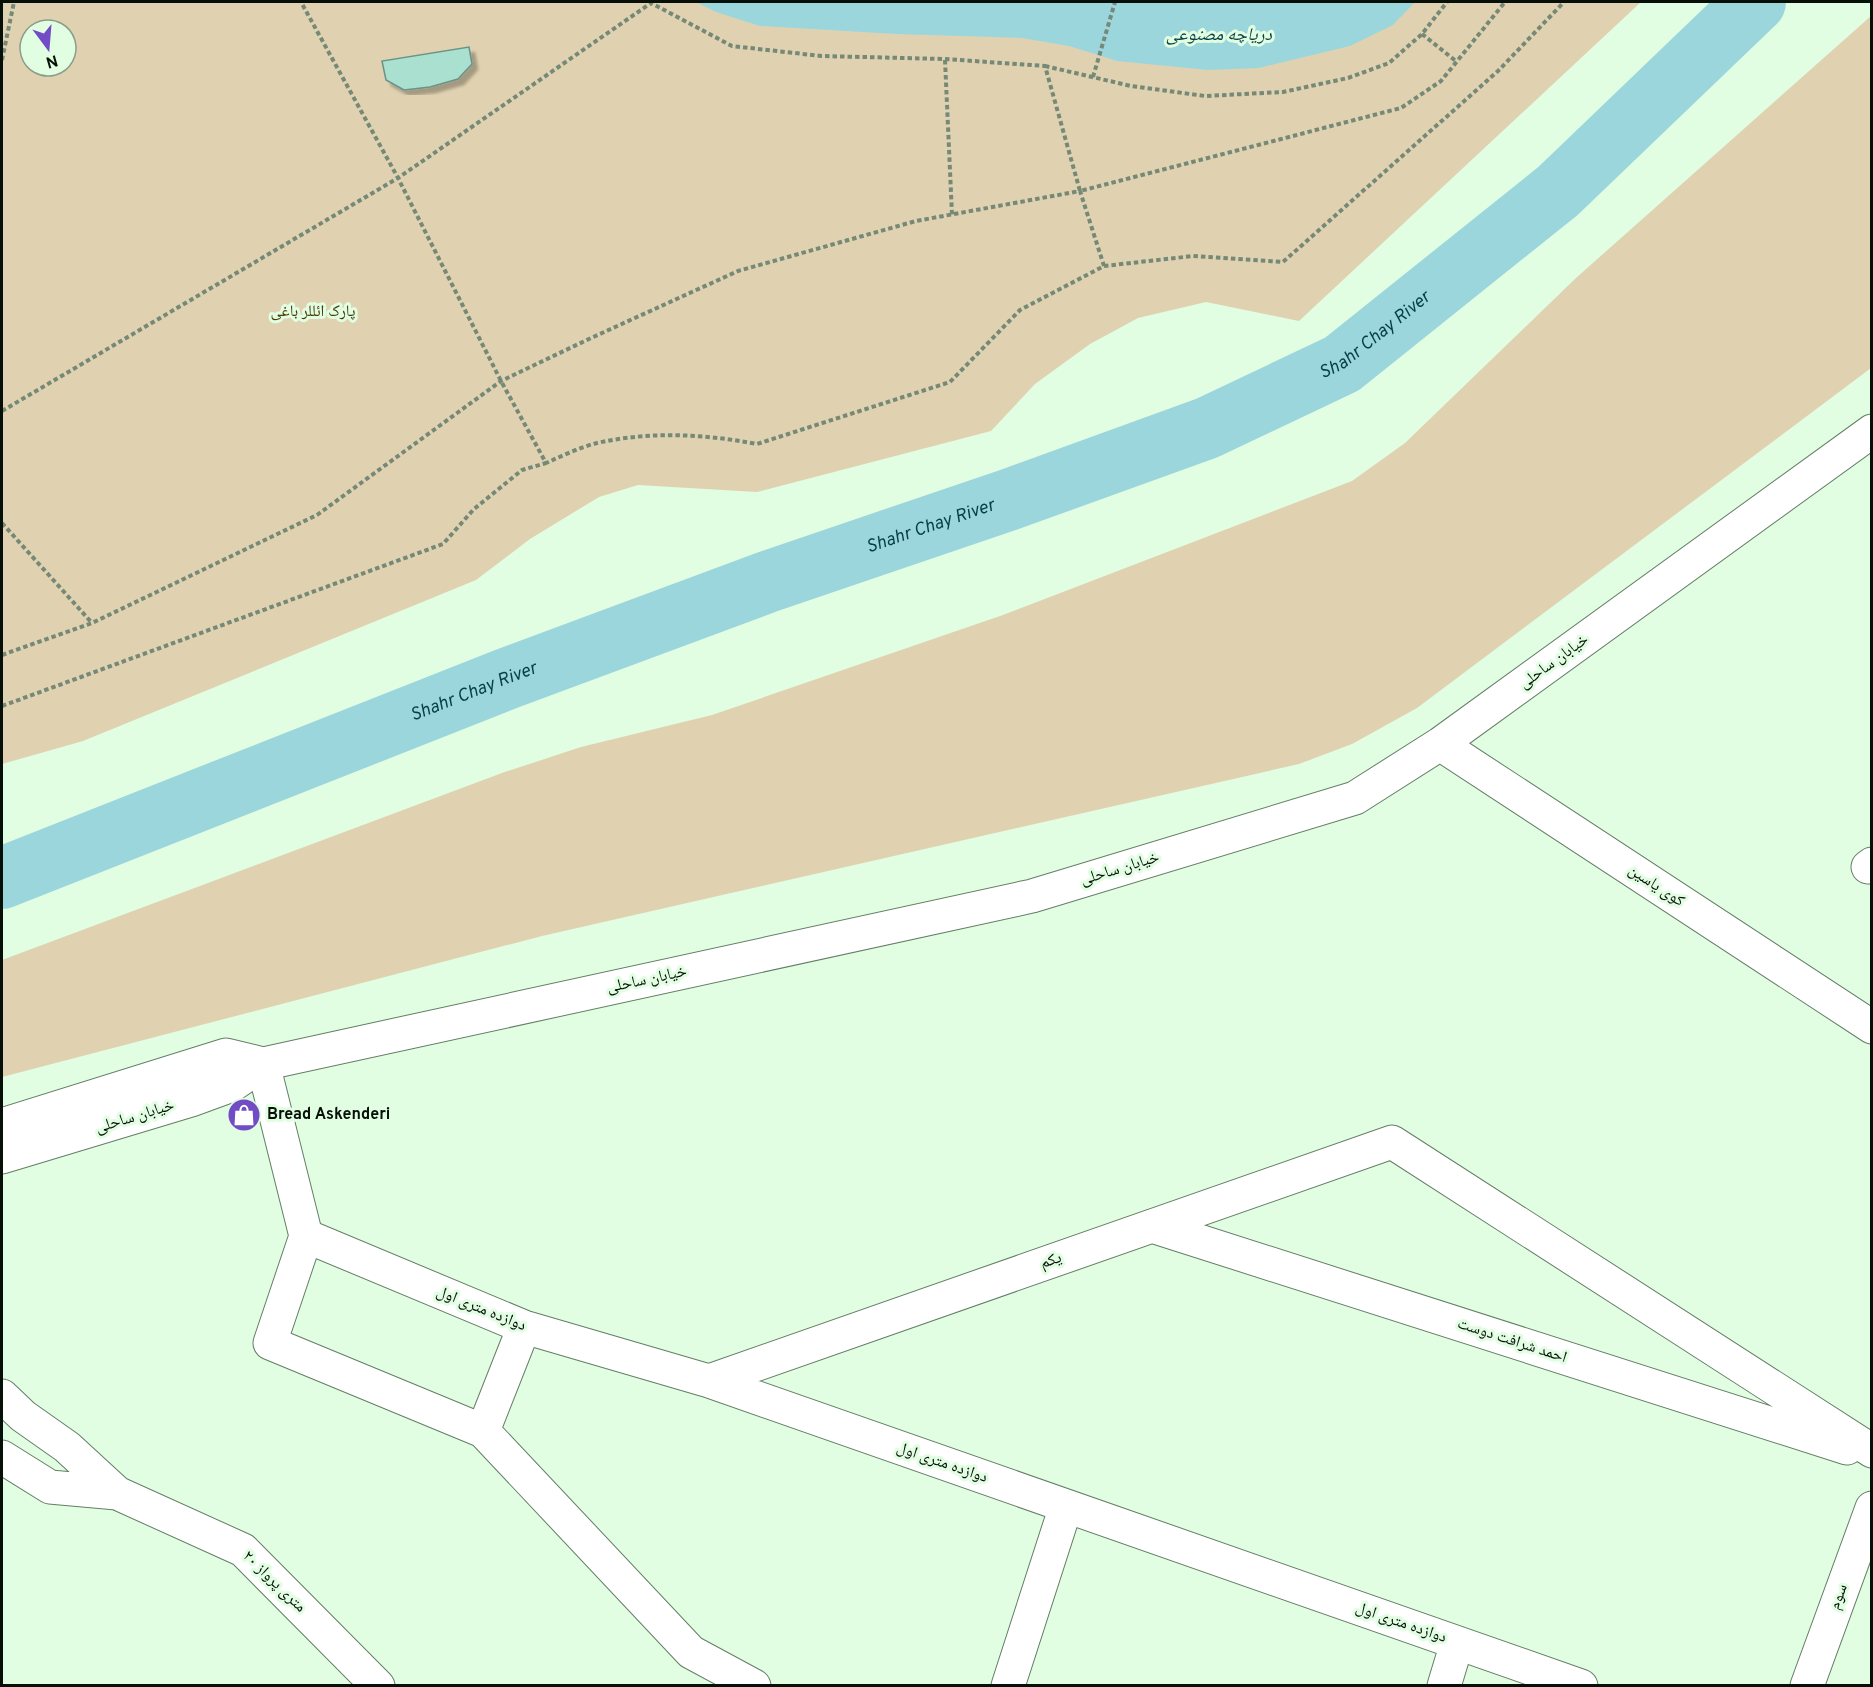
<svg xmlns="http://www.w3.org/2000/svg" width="1873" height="1687" font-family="Overpass,'Noto Naskh Arabic',sans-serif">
<defs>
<filter id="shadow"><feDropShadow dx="5.5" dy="5.5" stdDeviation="1.5" flood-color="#0004"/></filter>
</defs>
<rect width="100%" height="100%" fill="#e1fde2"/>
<path fill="#e0d2b1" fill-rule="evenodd" d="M 2,2 L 1641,2 L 1299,321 L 1206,302 L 1138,318 L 1090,344 L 1035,384 L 991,431 L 757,492 L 638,485 L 599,497 L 530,539 L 476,580 L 83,741 L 2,764 ZM 30,30 L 66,30 L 66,66 L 30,66 Z
M 1871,16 L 1871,368 L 1417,708 L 1352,744 L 1299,764 L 542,936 L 2,1077 L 2,960 L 502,773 L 581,747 L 712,715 L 1003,615 L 1352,481 L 1405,443 L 1576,278 Z"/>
<path fill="#9bd6dd" d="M 696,2 L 1415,2 L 1393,25 L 1350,46 L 1259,68 L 1208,70 L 1117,61 L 1069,46 L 1022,38 L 896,34 L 760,26 L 716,12 Z"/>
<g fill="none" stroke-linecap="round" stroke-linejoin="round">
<path stroke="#9bd6dd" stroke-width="62" id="s1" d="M 2,878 L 506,679 L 767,582 L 1008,500 L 1207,428 L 1342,364 L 1558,191 L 1755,2"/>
</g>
<path fill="#a9e0d0" stroke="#6b9287" stroke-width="1.5" filter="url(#shadow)" d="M 469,47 L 472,64 L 458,79 L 430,87 L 404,90 L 386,80 L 382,61 Z"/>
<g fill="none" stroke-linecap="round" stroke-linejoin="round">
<defs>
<path id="minor" d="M 1440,744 L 1872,1027
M 1868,867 L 1872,864
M 263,1064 L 306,1236 L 270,1343 L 483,1431 L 691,1652 L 754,1686
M 2,1125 L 226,1055 L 263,1064
M 2,1157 L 191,1100 L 232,1085 L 263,1064 L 1032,896 L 1355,798 L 1440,744 L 1872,431
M 1152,1226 L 1847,1448
M 306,1236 L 524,1327 L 709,1381 L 1581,1686
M 709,1381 L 1392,1142 L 1872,1451
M 2,1396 L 23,1416 L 67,1447 L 117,1493 L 243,1550 L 378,1686
M 483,1431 L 524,1327
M 2,1457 L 50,1487 L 117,1493
M 1008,1686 L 1066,1506
M 1444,1686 L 1457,1643
M 1807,1686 L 1872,1508"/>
</defs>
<use href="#minor" stroke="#657e66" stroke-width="35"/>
<path stroke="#768977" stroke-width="4" stroke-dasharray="4.5 3" stroke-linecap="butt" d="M 1422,34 L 1457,62
M 2,60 L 14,2
M 945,60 L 952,215
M 1045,66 L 1131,86 L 1205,96 L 1283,92 L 1348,78 L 1389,63 L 1422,34 L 1447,2
M 1093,77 L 1115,2
M 1104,266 L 1193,256 L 1283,262 L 1498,71 L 1564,2
M 2,411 L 398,178 L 301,2
M 2,523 L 92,623
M 2,655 L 92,623 L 317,515 L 501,381 L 591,338 L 738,271 L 916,221 L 1080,191 L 1104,266 L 1020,310 L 950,382 L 757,444 C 704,434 651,431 597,443 C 580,447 562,456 546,463
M 2,706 L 443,544 L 474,509 L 522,470 L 546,463 L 501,381 L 398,178 L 651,3 L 732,46 L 821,56 L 945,59 L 1045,66 L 1080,191 L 1401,108 L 1441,81 L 1505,2"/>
<use href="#minor" stroke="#fff" stroke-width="33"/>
</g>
<defs>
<symbol id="shop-disc" viewBox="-11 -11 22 22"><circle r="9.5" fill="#714cc5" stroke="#e1fde2"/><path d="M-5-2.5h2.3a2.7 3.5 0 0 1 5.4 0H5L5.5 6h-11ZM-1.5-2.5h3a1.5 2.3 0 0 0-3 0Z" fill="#fff"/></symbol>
</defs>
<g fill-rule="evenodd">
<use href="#shop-disc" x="225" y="1096" width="38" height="38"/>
</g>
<g text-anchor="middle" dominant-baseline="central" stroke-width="6" stroke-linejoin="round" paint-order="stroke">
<g font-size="16" fill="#4b3800" stroke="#e1fde2">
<text x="313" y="312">پارک ائللر باغی</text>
</g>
<g font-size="16" fill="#071008" stroke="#e1fde2">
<text transform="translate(1554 662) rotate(-36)">خیابان ساحلی</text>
<text transform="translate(1120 869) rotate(-17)">خیابان ساحلی</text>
<text transform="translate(1656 886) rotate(33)">کوی یاسین</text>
<text transform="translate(647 980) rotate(-12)">خیابان ساحلی</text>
<text transform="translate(135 1117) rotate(-17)">خیابان ساحلی</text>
<text transform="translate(1051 1261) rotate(-19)">یکم</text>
<text transform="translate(481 1309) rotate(22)">دوازده متری اول</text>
<text transform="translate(1512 1341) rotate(18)">احمد شرافت دوست</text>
<text transform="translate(942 1463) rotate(19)">دوازده متری اول</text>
<text transform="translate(274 1582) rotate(44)">۲۰ متری پرواز</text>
<text transform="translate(1839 1597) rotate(-70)">سوم</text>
<text transform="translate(1401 1623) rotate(19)">دوازده متری اول</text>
</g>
<g font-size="16" font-weight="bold" fill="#071008" stroke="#e1fde2" text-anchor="start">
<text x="267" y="1115">Bread Askenderi</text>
</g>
<g font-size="18" font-style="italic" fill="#073f44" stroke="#e1fde2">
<text x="1219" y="35">دریاچه مصنوعی</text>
<text stroke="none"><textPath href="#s1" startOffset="1479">Shahr Chay River</textPath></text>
<text stroke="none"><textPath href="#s1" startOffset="993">Shahr Chay River</textPath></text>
<text stroke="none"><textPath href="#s1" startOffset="507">Shahr Chay River</textPath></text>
</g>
</g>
<rect width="1873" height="1687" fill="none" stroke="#071008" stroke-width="6"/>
<g transform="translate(48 48) rotate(164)"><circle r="28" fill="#e1fde2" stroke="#8a9e8b" stroke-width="1.5"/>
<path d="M0-4.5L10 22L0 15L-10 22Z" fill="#714cc5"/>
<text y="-9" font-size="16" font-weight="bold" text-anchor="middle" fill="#071008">N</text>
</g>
</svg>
